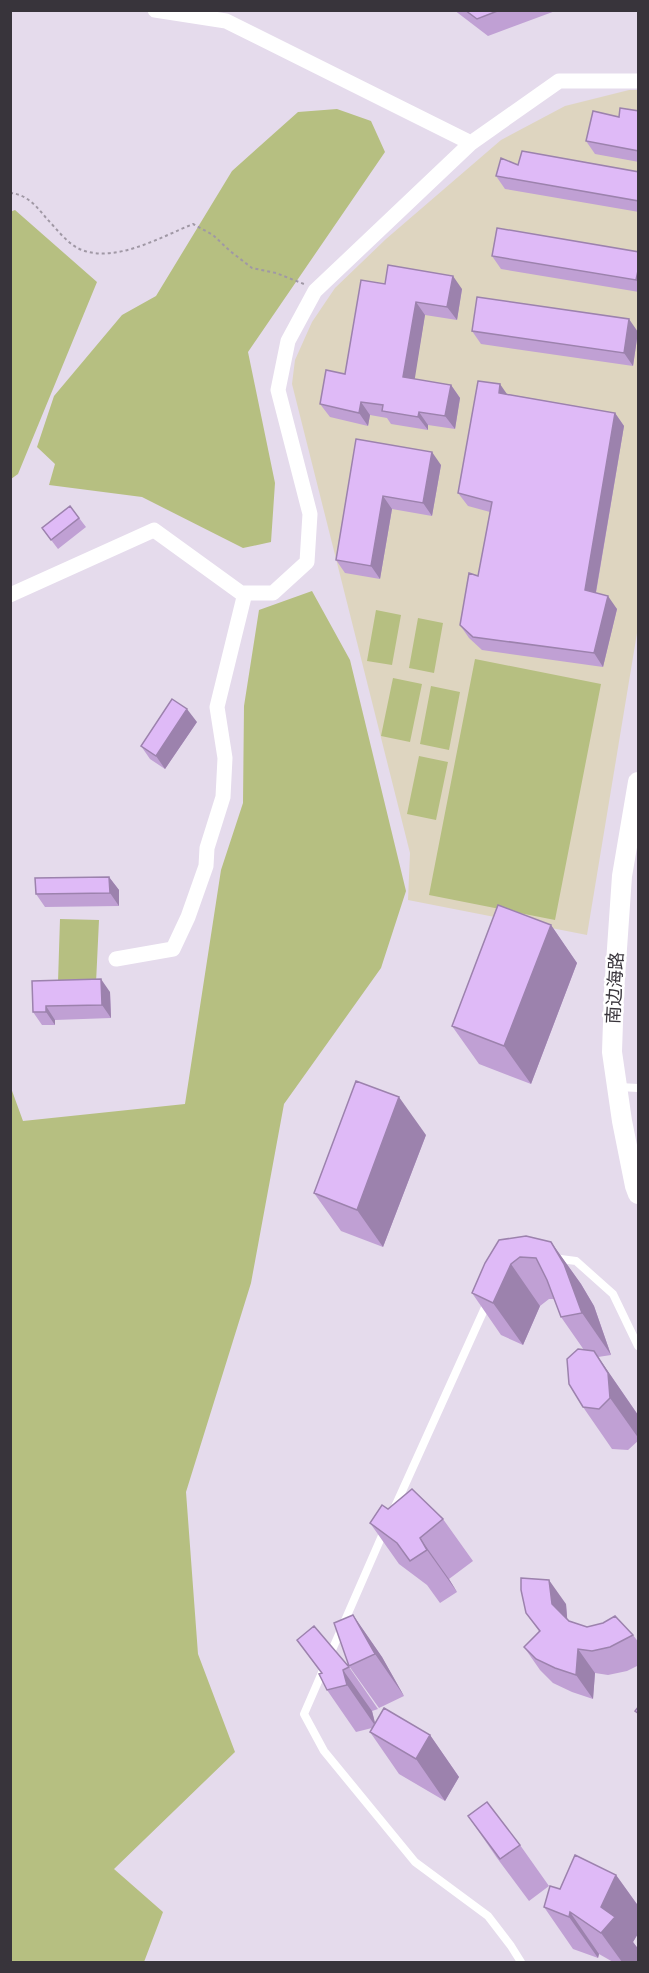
<svg xmlns="http://www.w3.org/2000/svg" width="649" height="1973" font-family="Bitter,'Noto Sans SC',serif">
<rect width="100%" height="100%" fill="#e5dbec"/>
<path fill="#ded5c0" d="M 629,90 L 638,90 L 638,627 L 587,935 L 408,900 L 410,853 L 292,384 L 295,360 L 312,322 L 335,288 L 386,239 L 501,140 L 565,106 Z"/>
<path fill="#b6bf81" d="M 337,109 L 371,121 L 385,152 L 248,352 L 275,483 L 271,542 L 243,548 L 142,497 L 49,485 L 55,464 L 37,447 L 54,396 L 122,315 L 156,296 L 232,171 L 298,112 Z
M 15,210 L 97,282 L 18,474 L 11,479 L 10,212 Z
M 312,591 L 350,660 L 406,891 L 381,968 L 284,1104 L 251,1283 L 186,1492 L 198,1654 L 235,1752 L 114,1869 L 163,1912 L 144,1962 L 11,1962 L 11,1088 L 23,1121 L 185,1104 L 221,870 L 243,803 L 244,706 L 259,610 Z
M 376,610 L 401,615 L 392,665 L 367,661 Z
M 418,618 L 443,623 L 434,673 L 409,668 Z
M 475,659 L 601,684 L 555,920 L 429,895 Z
M 393,678 L 422,684 L 410,742 L 381,736 Z
M 431,686 L 460,692 L 449,750 L 420,744 Z
M 419,756 L 448,762 L 436,820 L 407,814 Z
M 60,919 L 99,920 L 96,983 L 58,982 Z"/>
<g fill="none" stroke-linecap="round" stroke-linejoin="round">
<path stroke="#a098a5" stroke-width="2" stroke-dasharray="3 3" stroke-linecap="butt" d="M 10,193 C 27,194 37,207 47,219 C 57,229 68,245 82,250 C 116,263 161,237 193,224 L 213,235 L 230,251 L 252,268 L 276,273 L 304,284"/>
<path stroke="#fff" stroke-width="8" d="M 619,1087 L 638,1088
M 553,1258 L 576,1261 L 613,1294 L 638,1346
M 394,1509 L 488,1301
M 329,1657 L 384,1531
M 324,1668 L 304,1714 L 324,1751 L 415,1862 L 488,1916 L 511,1946 L 521,1962"/>
<path stroke="#fff" stroke-width="15" d="M 155,10 L 226,21 L 471,143
M 10,595 L 154,530 L 241,593 L 273,593 L 307,562 L 310,514 L 278,390 L 288,341 L 315,291 L 471,143 L 559,81 L 638,81
M 116,959 L 173,949 L 188,917 L 206,866 L 207,848 L 223,797 L 225,758 L 217,707 L 245,593"/>
<path stroke="#fff" stroke-width="20" d="M 638,782 L 622,876 L 614,992 L 612,1052 L 622,1121 L 635,1186 L 638,1194"/>
</g>
<path fill="#c0a0d4" d="M 454,10 L 558,10 L 488,36 Z
M 639,111 L 639,162 L 595,154 L 586,141 L 619,117 Z
M 518,165 L 639,172 L 639,212 L 505,189 L 496,176 Z
M 639,252 L 639,292 L 501,269 L 492,256 Z
M 385,284 L 462,289 L 457,320 L 425,315 L 414,379 L 451,385 L 460,398 L 455,429 L 428,425 L 428,430 L 391,424 L 387,418 L 370,415 L 368,426 L 330,417 L 320,404 L 345,374 Z
M 472,331 L 638,332 L 633,366 L 481,344 Z
M 507,394 L 615,413 L 624,426 L 596,593 L 617,609 L 603,667 L 482,650 L 469,638 L 460,625 L 478,576 L 490,512 L 468,506 L 458,493 Z
M 356,439 L 441,465 L 432,516 L 392,509 L 380,579 L 345,573 L 336,560 Z
M 70,506 L 86,527 L 58,549 L 42,528 Z
M 197,722 L 165,769 L 150,759 L 141,746 Z
M 109,877 L 119,890 L 119,906 L 45,907 L 36,894 Z
M 551,925 L 577,963 L 531,1084 L 479,1064 L 452,1026 Z
M 32,981 L 110,992 L 111,1018 L 55,1020 L 55,1025 L 42,1025 L 33,1012 Z
M 426,1135 L 383,1247 L 341,1231 L 314,1193 Z
M 551,1242 L 581,1284 L 594,1306 L 611,1355 L 598,1357 L 638,1415 L 639,1440 L 628,1450 L 612,1449 L 583,1407 L 584,1350 L 561,1317 L 554,1299 L 549,1299 L 540,1306 L 523,1345 L 501,1335 L 472,1293 L 485,1263 Z
M 388,1509 L 443,1519 L 473,1561 L 449,1579 L 457,1592 L 440,1603 L 427,1585 L 399,1564 L 370,1523 Z
M 566,1604 L 567,1619 L 569,1621 L 587,1627 L 633,1635 L 639,1643 L 639,1665 L 627,1671 L 608,1675 L 595,1673 L 593,1699 L 572,1692 L 553,1683 L 540,1670 L 524,1647 L 539,1631 L 526,1613 Z
M 353,1615 L 382,1657 L 404,1696 L 379,1708 L 349,1666 Z
M 297,1640 L 349,1667 L 378,1709 L 372,1711 L 375,1723 L 430,1735 L 459,1777 L 445,1801 L 399,1774 L 370,1732 L 372,1728 L 356,1732 L 327,1690 L 321,1673 Z
M 468,1816 L 520,1845 L 549,1886 L 529,1901 L 497,1858 Z
M 616,1875 L 639,1907 L 639,1932 L 633,1942 L 639,1950 L 639,1962 L 613,1962 L 599,1954 L 598,1958 L 573,1949 L 544,1907 L 560,1889 Z"/>
<path fill="#9c82ad" d="M 639,266 L 639,284 L 636,280 Z
M 453,276 L 462,289 L 457,320 L 447,307 Z
M 416,302 L 425,315 L 413,390 L 403,377 Z
M 629,319 L 638,332 L 633,366 L 624,353 Z
M 500,384 L 509,397 L 499,393 Z
M 451,385 L 460,398 L 455,429 L 445,416 Z
M 361,402 L 370,415 L 368,426 L 359,413 Z
M 419,412 L 428,425 L 428,430 L 418,417 Z
M 615,413 L 624,426 L 594,603 L 585,590 Z
M 432,452 L 441,465 L 432,516 L 423,503 Z
M 383,496 L 392,509 L 380,579 L 371,566 Z
M 608,596 L 617,609 L 603,667 L 594,653 Z
M 187,709 L 197,722 L 165,769 L 156,756 Z
M 109,877 L 119,890 L 119,906 L 110,893 Z
M 551,925 L 577,963 L 531,1084 L 504,1046 Z
M 101,979 L 110,992 L 111,1018 L 102,1005 Z
M 46,1006 L 55,1020 L 55,1025 L 46,1012 Z
M 399,1097 L 426,1135 L 383,1247 L 357,1210 Z
M 551,1242 L 581,1284 L 594,1306 L 611,1355 L 582,1313 Z
M 511,1264 L 540,1306 L 523,1345 L 493,1303 Z
M 594,1351 L 638,1415 L 639,1439 L 610,1398 Z
M 420,1538 L 449,1579 L 457,1592 L 427,1550 Z
M 549,1580 L 566,1604 L 568,1628 L 552,1604 Z
M 353,1615 L 382,1657 L 404,1696 L 375,1654 Z
M 578,1649 L 595,1673 L 593,1699 L 576,1675 Z
M 343,1670 L 372,1711 L 376,1727 L 347,1685 Z
M 430,1735 L 459,1777 L 445,1801 L 416,1759 Z
M 616,1875 L 639,1907 L 639,1932 L 633,1942 L 639,1950 L 639,1962 L 622,1962 L 601,1933 L 601,1907 Z
M 570,1912 L 599,1954 L 598,1958 L 569,1917 Z"/>
<path fill="#dfbaf7" stroke="#9c82ad" stroke-width="1.5" d="M 465,10 L 500,10 L 477,19 Z
M 620,108 L 639,111 L 639,151 L 586,141 L 593,111 L 619,117 Z
M 522,151 L 639,172 L 639,201 L 496,176 L 501,158 L 518,165 Z
M 497,228 L 639,252 L 639,266 L 636,280 L 492,256 Z
M 388,265 L 453,276 L 447,307 L 416,302 L 403,377 L 451,385 L 445,416 L 419,412 L 418,417 L 382,411 L 383,405 L 361,402 L 359,413 L 320,404 L 326,370 L 345,374 L 361,280 L 385,284 Z
M 477,297 L 629,319 L 624,353 L 472,331 Z
M 478,381 L 500,384 L 499,393 L 615,413 L 585,590 L 608,596 L 594,653 L 473,637 L 460,625 L 469,573 L 478,576 L 492,502 L 458,493 Z
M 356,439 L 432,452 L 423,503 L 383,496 L 371,566 L 336,560 Z
M 70,506 L 79,518 L 51,540 L 42,528 Z
M 172,699 L 187,709 L 156,756 L 141,746 Z
M 109,877 L 110,893 L 36,894 L 35,878 Z
M 498,905 L 551,925 L 504,1046 L 452,1026 Z
M 101,979 L 102,1005 L 46,1006 L 46,1012 L 33,1012 L 32,981 Z
M 356,1081 L 399,1097 L 357,1210 L 314,1193 Z
M 526,1236 L 551,1242 L 564,1264 L 582,1313 L 561,1317 L 547,1280 L 536,1258 L 520,1257 L 511,1264 L 493,1303 L 472,1293 L 485,1263 L 499,1240 Z
M 578,1349 L 594,1351 L 608,1373 L 610,1398 L 599,1409 L 583,1407 L 569,1384 L 567,1359 Z
M 412,1489 L 443,1519 L 420,1538 L 427,1550 L 410,1561 L 397,1543 L 370,1523 L 382,1505 L 388,1509 Z
M 521,1578 L 549,1580 L 552,1604 L 569,1621 L 587,1627 L 603,1623 L 615,1616 L 633,1635 L 610,1647 L 592,1651 L 578,1649 L 576,1675 L 555,1668 L 536,1659 L 524,1647 L 540,1631 L 526,1613 L 521,1590 Z
M 353,1615 L 375,1654 L 349,1666 L 334,1623 Z
M 314,1626 L 349,1667 L 343,1670 L 347,1685 L 327,1690 L 319,1674 L 322,1673 L 297,1640 Z
M 639,1706 L 639,1714 L 635,1711 Z
M 384,1708 L 430,1735 L 416,1759 L 370,1732 Z
M 487,1802 L 520,1845 L 500,1859 L 468,1816 Z
M 575,1855 L 616,1875 L 601,1907 L 615,1917 L 601,1933 L 570,1912 L 569,1917 L 544,1907 L 550,1886 L 560,1889 Z"/>
<g text-anchor="middle" dominant-baseline="central" stroke-width="5" stroke-linejoin="round" paint-order="stroke">
<g font-size="18" fill="#38343b" stroke="#fff">
<text transform="translate(615 988) rotate(-87)">南边海路</text>
</g>
</g>
<rect width="649" height="1973" fill="none" stroke="#38343b" stroke-width="24"/>
</svg>
